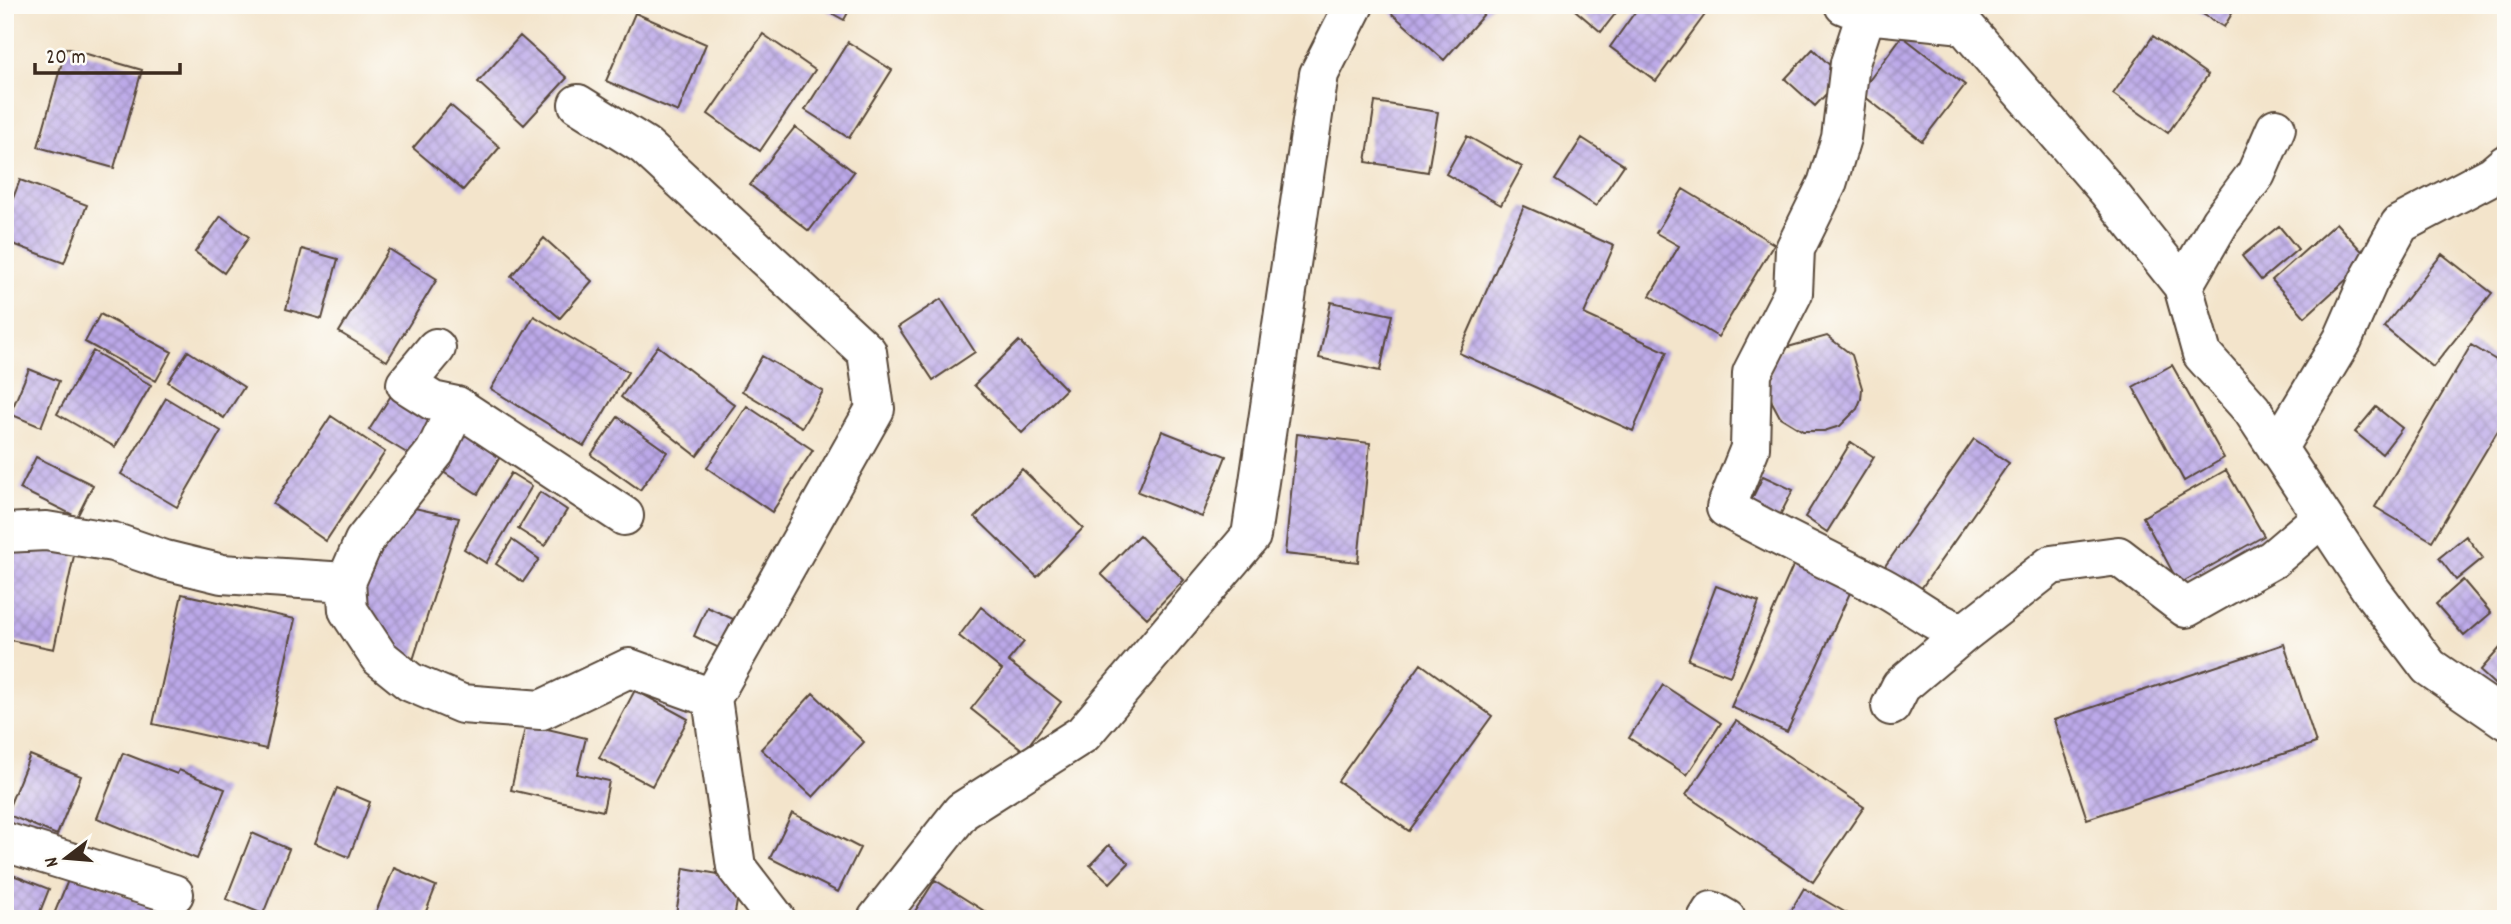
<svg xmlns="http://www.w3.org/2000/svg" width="2511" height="924" font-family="Dekko,sans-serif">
<defs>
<pattern id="building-cross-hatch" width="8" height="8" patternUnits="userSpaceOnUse" patternTransform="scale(1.75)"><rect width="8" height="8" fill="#bca9e9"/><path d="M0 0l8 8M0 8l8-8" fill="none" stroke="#9a8abc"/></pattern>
</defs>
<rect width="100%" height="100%" fill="#fdfcf7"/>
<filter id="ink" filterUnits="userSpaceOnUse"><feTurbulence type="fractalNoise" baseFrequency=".0143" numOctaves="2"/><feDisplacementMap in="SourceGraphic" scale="14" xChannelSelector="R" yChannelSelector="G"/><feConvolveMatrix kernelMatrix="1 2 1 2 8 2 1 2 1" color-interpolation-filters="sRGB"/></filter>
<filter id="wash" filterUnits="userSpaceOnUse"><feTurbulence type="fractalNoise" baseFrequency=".00686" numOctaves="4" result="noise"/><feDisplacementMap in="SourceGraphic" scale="28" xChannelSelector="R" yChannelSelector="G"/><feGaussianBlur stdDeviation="1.57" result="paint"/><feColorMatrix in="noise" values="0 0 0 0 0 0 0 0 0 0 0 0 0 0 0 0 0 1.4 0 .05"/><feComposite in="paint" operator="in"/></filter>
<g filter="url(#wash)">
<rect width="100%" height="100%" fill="#f3e4cb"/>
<g id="blocks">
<path fill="url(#building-cross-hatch)" d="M 817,5 L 852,5 L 844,20 Z
M 1394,5 L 1492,5 L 1444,60 L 1389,11 Z
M 1569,5 L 1622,5 L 1601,32 Z
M 1640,5 L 1710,8 L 1656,81 L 1610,47 Z
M 2188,5 L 2237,5 L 2224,27 Z
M 635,13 L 706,44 L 678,112 L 606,81 Z
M 763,34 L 815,70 L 760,151 L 708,114 Z
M 520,36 L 567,78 L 524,125 L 478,82 Z
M 1902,36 L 1965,85 L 1922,141 L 1860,93 Z
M 2153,36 L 2208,75 L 2168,133 L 2113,94 Z
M 848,42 L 892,70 L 849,138 L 805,110 Z
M 66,48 L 142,70 L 114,168 L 38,147 Z
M 1813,49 L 1842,77 L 1815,106 L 1785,79 Z
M 1375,102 L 1438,112 L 1428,172 L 1366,162 Z
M 450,105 L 500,147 L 463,190 L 413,148 Z
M 795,127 L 854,172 L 809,231 L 750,185 Z
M 1467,136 L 1522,167 L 1501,205 L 1446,174 Z
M 1582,138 L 1624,165 L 1596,206 L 1555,180 Z
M 20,180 L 87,205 L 64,263 L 5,241 L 5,219 Z
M 1683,189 L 1774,244 L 1718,337 L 1650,296 L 1679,246 L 1656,233 Z
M 1524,206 L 1614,246 L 1584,314 L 1667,352 L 1633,431 L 1459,353 Z
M 221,216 L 249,237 L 224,273 L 195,252 Z
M 2336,223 L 2369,259 L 2305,317 L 2272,280 Z
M 2279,226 L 2298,249 L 2261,280 L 2242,256 Z
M 544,238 L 592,281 L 560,318 L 511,276 Z
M 302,249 L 338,259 L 322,319 L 286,309 Z
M 389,249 L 437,279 L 387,361 L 339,332 Z
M 2442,254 L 2492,293 L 2433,367 L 2384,327 Z
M 941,299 L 975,352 L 933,380 L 898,327 Z
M 1331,302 L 1392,315 L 1380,371 L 1319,358 Z
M 100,314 L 172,352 L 156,381 L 85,342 Z
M 534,316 L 628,372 L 584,446 L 491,389 Z
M 1827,336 L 1852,355 L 1862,388 L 1861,399 L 1857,409 L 1840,426 L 1824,431 L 1803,431 L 1780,417 L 1772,402 L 1768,389 L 1773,358 L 1781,349 Z
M 1019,341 L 1066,389 L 1022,433 L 974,385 Z
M 2471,345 L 2506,366 L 2506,417 L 2432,541 L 2375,507 Z
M 658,346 L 735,405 L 697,456 L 621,397 Z
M 93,351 L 151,385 L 115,447 L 57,414 Z
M 188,351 L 244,387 L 224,418 L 168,382 Z
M 762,356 L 823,391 L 802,427 L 742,391 Z
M 2172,365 L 2224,458 L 2184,481 L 2133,387 Z
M 29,369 L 59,381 L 41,427 L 10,414 Z
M 392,394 L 432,419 L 410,455 L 369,430 Z
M 166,398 L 221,431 L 177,507 L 121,474 Z
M 747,406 L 813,450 L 772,512 L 707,468 Z
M 2376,407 L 2402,428 L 2382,454 L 2355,432 Z
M 331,416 L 385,452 L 326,541 L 273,504 Z
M 618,417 L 667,452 L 640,490 L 591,455 Z
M 466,426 L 504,450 L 478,494 L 440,470 Z
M 1162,431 L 1226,456 L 1202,517 L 1138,492 Z
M 1297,434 L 1370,443 L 1358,562 L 1285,554 Z
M 1974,439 L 2009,463 L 1918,593 L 1883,569 Z
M 1851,442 L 1874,457 L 1827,532 L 1805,517 Z
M 36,457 L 93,485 L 77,517 L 20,489 Z
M 1022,469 L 1083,528 L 1037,577 L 975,517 Z
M 2226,470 L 2264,536 L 2179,584 L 2143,517 Z
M 511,473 L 532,486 L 486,563 L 464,549 Z
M 1763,476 L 1793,490 L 1777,521 L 1748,507 Z
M 540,492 L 567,510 L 545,546 L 518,529 Z
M 410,507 L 459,518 L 413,660 L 386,652 L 358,587 Z
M 1139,535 L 1184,580 L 1147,618 L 1101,574 Z
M 11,536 L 75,551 L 54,649 L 5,639 L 5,561 Z
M 2466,536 L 2483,558 L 2456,580 L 2439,558 Z
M 512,540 L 539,559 L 523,582 L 496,564 Z
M 1796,559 L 1854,584 L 1787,732 L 1731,707 Z
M 2463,580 L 2491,613 L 2464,636 L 2436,604 Z
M 1716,586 L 1759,602 L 1730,676 L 1688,660 Z
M 182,594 L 295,619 L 266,749 L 153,724 Z
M 707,607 L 733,619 L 719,648 L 694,636 Z
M 981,607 L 1024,642 L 1008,661 L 1061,702 L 1024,751 L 971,709 L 1002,670 L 959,636 Z
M 2506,641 L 2506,695 L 2480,671 Z
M 2284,644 L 2316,743 L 2087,819 L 2054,720 Z
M 1421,664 L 1492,716 L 1409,831 L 1338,781 Z
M 1663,685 L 1721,723 L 1687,775 L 1629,738 Z
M 635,690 L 688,719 L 652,786 L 599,758 Z
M 813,693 L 864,742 L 813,797 L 761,749 Z
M 1736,721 L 1864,807 L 1813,882 L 1686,795 Z
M 526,724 L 586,738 L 577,774 L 609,781 L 603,811 L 511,790 Z
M 123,753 L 177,774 L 179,770 L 225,789 L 197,859 L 97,818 Z
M 30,755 L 81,776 L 57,835 L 6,814 Z
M 337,788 L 370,802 L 349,857 L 315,843 Z
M 792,813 L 860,848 L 838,892 L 770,858 Z
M 252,833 L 289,849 L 263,914 L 226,899 Z
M 1109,845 L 1129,863 L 1110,883 L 1090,865 Z
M 394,868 L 436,886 L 423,919 L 373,919 Z
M 684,868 L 741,878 L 734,919 L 675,919 Z
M 5,872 L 49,889 L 37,919 L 5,909 Z
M 71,873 L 181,919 L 52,919 Z
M 935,880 L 992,916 L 991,919 L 910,919 Z
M 1804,888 L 1848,914 L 1845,919 L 1786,919 Z"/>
</g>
</g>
<g filter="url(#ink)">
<use href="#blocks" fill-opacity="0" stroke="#574638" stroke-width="2"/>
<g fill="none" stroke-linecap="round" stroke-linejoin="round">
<defs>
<path id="street" d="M 1844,5 L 1866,14 L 1963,24 L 2107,190 L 2183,286 L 2202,354 L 2252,410 L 2371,590 L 2429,667 L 2506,720
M 1866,14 L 1850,63 L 1841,138 L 1827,184 L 1795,249 L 1793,293 L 1752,373 L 1750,448 L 1726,508 C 1777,536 1828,560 1880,586 C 1909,601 1932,623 1964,633 L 1901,686 L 1891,706
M 578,104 L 645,146 L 867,352 L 875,409 L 712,698 L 736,867 L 776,919
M 2183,286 L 2220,222 L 2256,174 L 2276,128
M 436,348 L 406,384 L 433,401 L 457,406
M 2277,449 L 2343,339 L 2368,282 L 2400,224 L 2493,175 L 2506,164
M 624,516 L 457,406 L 435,452 L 364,541 L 346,582 L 348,610 L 379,657 L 410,682 L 462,704 L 541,710 L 629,668 L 712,698
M 5,533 L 46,531 L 113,542 L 165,560 L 222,574 L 346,582
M 1964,633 L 2051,565 L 2118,556 L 2186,608 L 2273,559 L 2322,517
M 5,842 L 174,894
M 877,919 L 962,811 L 1083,734 L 1251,536 L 1319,74 L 1354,5
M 1707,919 L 1712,911 L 1726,919"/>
</defs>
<use href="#street" stroke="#574638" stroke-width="42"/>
<use href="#street" stroke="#fff" stroke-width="38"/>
</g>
</g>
<rect width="2511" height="924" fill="none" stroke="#fdfcf7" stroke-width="28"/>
<g transform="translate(66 858) rotate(254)" stroke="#fdfcf7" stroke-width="5" paint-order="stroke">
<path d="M0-5L12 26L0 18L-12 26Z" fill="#3b2a1e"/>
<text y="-10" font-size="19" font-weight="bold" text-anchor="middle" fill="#3b2a1e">N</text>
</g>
<path d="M35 63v10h145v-10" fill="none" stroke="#3b2a1e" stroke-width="3.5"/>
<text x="46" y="63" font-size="21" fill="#3b2a1e" stroke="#fdfcf7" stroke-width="5" paint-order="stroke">20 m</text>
</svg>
